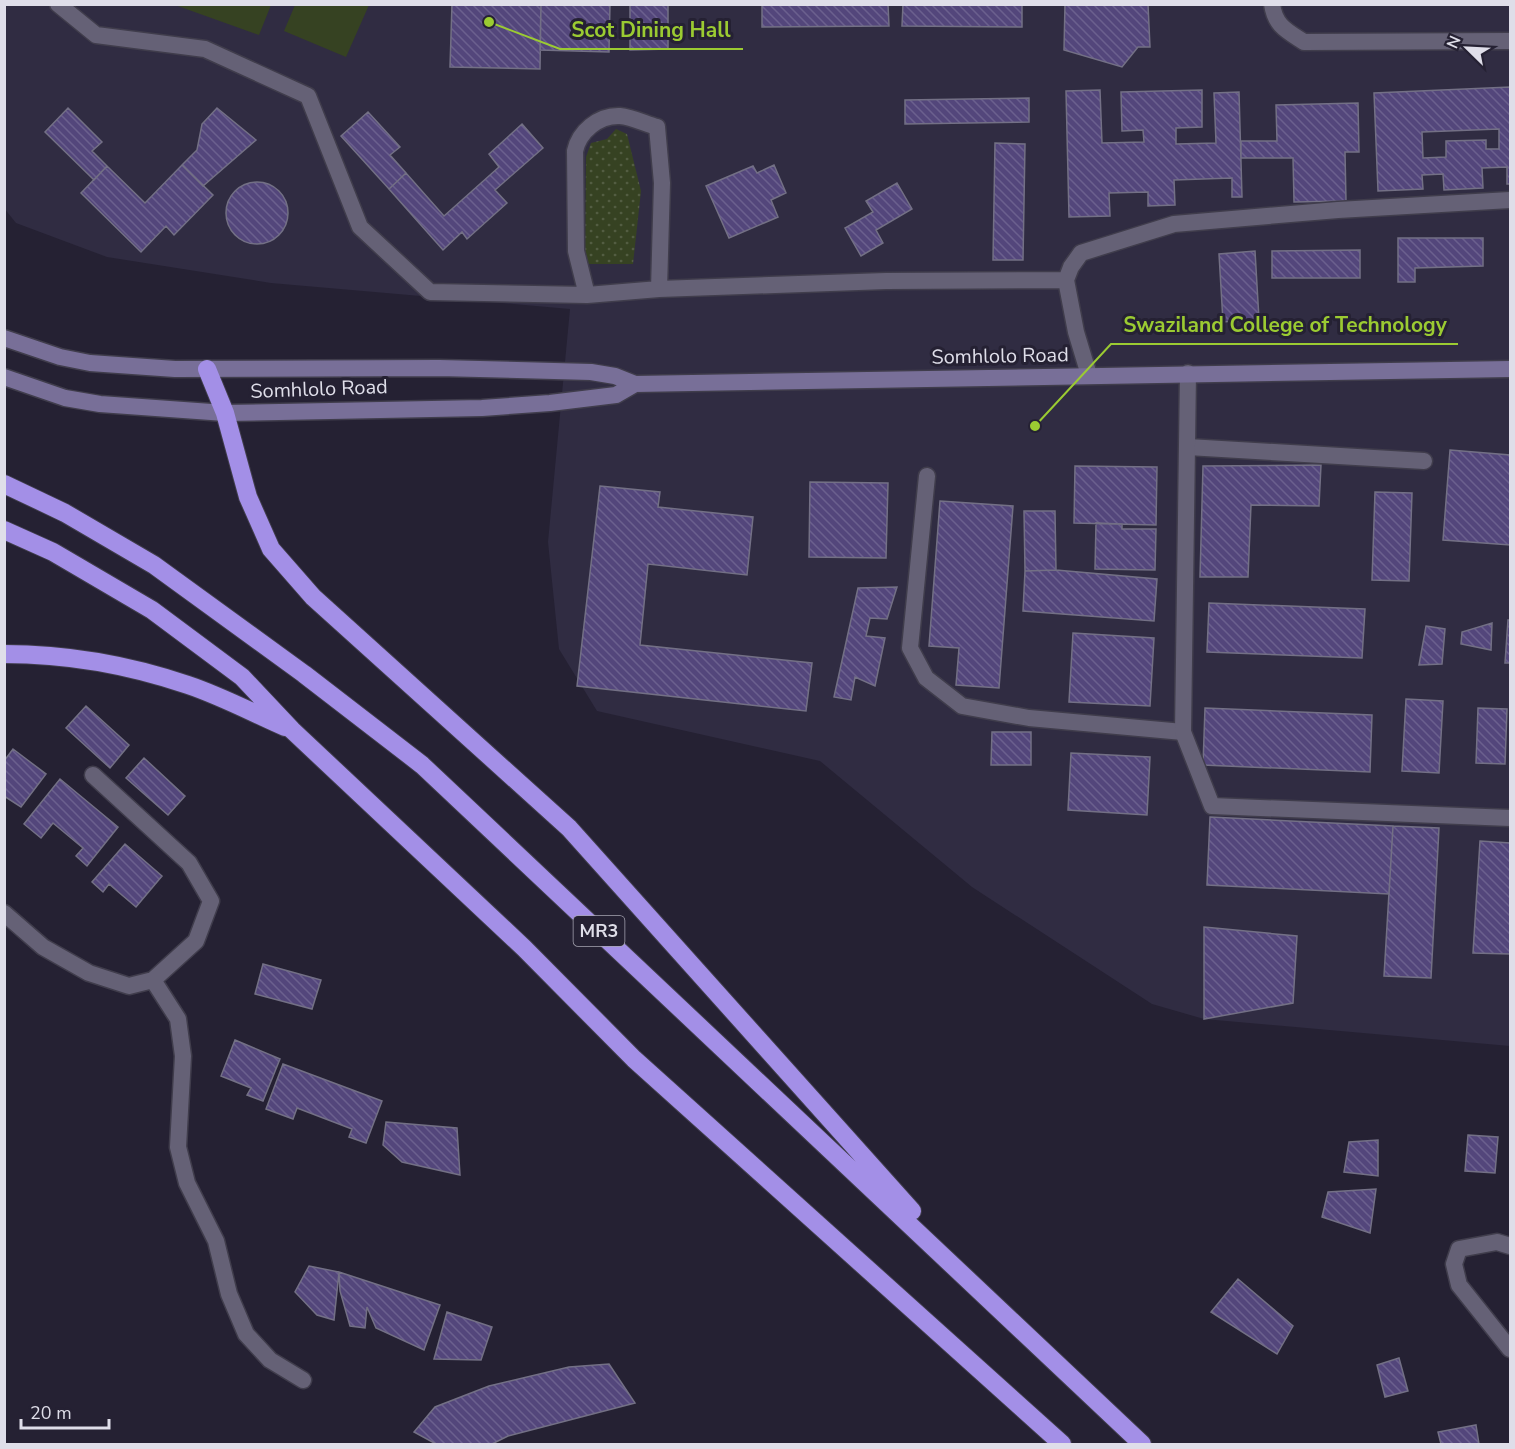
<svg xmlns="http://www.w3.org/2000/svg" width="1515" height="1449" font-family="'Nunito Sans',sans-serif">
<defs>
<pattern id="grass-dots" width="8" height="8" patternUnits="userSpaceOnUse" patternTransform="scale(1.5)"><rect width="8" height="8" fill="#364222"/><path d="M2 2h.1M6 6h.1" fill="none" stroke="#535d42" stroke-width="1.8" stroke-linecap="round"/></pattern>
<pattern id="building-back-hatch" width="6" height="6" patternUnits="userSpaceOnUse" patternTransform="scale(1.5)"><rect width="6" height="6" fill="#53467b"/><path d="M-1 5l2 2M0 0l6 6M5-1l2 2" fill="none" stroke="#6b608e"/></pattern>
</defs>
<rect width="100%" height="100%" fill="#252133"/>
<path fill="#302c42" d="M 4,5 L 1510,5 L 1510,1046 L 1204,1019 L 1152,1004 L 972,887 L 820,761 L 597,711 L 559,649 L 548,542 L 570,309 L 271,283 L 107,257 L 16,223 L 4,208 Z"/>
<path fill="url(#grass-dots)" d="M 616,129 L 627,134 L 641,191 L 633,264 L 585,264 L 586,157 L 591,143 L 607,139 Z"/>
<path fill="#364222" d="M 175,5 L 271,5 L 259,35 Z
M 295,5 L 295,4 L 369,5 L 346,57 L 284,31 Z"/>
<path fill="url(#building-back-hatch)" stroke="#737085" stroke-width="1.5" fill-rule="evenodd" d="M 452,4 L 541,4 L 540,69 L 450,67 Z
M 541,4 L 610,4 L 609,52 L 540,50 Z
M 630,4 L 668,4 L 668,49 L 630,50 Z
M 762,4 L 888,4 L 889,26 L 762,27 Z
M 903,4 L 1022,4 L 1022,27 L 902,26 Z
M 1065,4 L 1148,4 L 1150,47 L 1138,47 L 1122,67 L 1064,50 Z
M 1510,87 L 1510,184 L 1507,184 L 1507,167 L 1482,168 L 1483,188 L 1444,190 L 1443,174 L 1422,175 L 1423,189 L 1378,191 L 1374,93 ZM 1499,129 L 1499,149 L 1486,149 L 1486,140 L 1446,141 L 1446,157 L 1423,158 L 1422,132 Z
M 1100,90 L 1102,143 L 1144,142 L 1143,130 L 1122,131 L 1121,92 L 1202,90 L 1202,127 L 1176,128 L 1176,144 L 1216,143 L 1214,93 L 1239,92 L 1242,197 L 1232,197 L 1232,178 L 1174,180 L 1175,205 L 1148,206 L 1148,192 L 1109,193 L 1110,216 L 1069,217 L 1066,91 Z
M 1029,98 L 1029,122 L 905,124 L 905,100 Z
M 1358,103 L 1359,152 L 1345,152 L 1346,201 L 1294,202 L 1293,158 L 1241,158 L 1241,141 L 1277,141 L 1276,105 Z
M 68,108 L 102,142 L 92,151 L 107,166 L 94,180 L 45,132 Z
M 217,108 L 256,140 L 203,186 L 182,165 L 197,150 L 202,124 Z
M 368,112 L 400,147 L 390,155 L 406,173 L 389,189 L 341,136 Z
M 522,124 L 543,148 L 495,190 L 507,203 L 467,239 L 462,232 L 443,250 L 389,189 L 406,173 L 444,216 L 499,167 L 489,154 Z
M 995,143 L 1025,144 L 1023,260 L 993,260 Z
M 182,165 L 213,195 L 174,235 L 166,226 L 141,252 L 81,193 L 107,166 L 145,203 Z
M 774,165 L 786,193 L 771,200 L 778,217 L 729,238 L 706,186 L 753,166 L 757,173 Z
M226 213a31 31 0 1 1 62 0a31 31 0 1 1-62 0Z
M 897,183 L 912,209 L 876,230 L 883,243 L 861,256 L 845,228 L 873,212 L 866,201 Z
M 1398,238 L 1483,238 L 1483,266 L 1415,268 L 1415,282 L 1398,282 Z
M 1360,250 L 1360,278 L 1272,278 L 1272,251 Z
M 1255,251 L 1259,319 L 1223,322 L 1219,254 Z
M 1450,450 L 1510,455 L 1510,545 L 1443,540 Z
M 1321,465 L 1319,506 L 1251,505 L 1248,577 L 1200,577 L 1203,466 Z
M 1075,466 L 1157,467 L 1156,525 L 1074,523 Z
M 810,482 L 888,483 L 886,558 L 809,557 Z
M 600,486 L 660,492 L 658,507 L 753,517 L 747,575 L 648,564 L 640,645 L 812,663 L 806,711 L 577,686 Z
M 1375,492 L 1412,493 L 1409,581 L 1372,580 Z
M 940,501 L 1013,506 L 999,688 L 956,685 L 959,648 L 929,646 Z
M 1024,511 L 1055,511 L 1056,570 L 1025,571 Z
M 1096,523 L 1122,524 L 1122,529 L 1156,529 L 1155,570 L 1095,569 Z
M 1056,570 L 1157,579 L 1154,621 L 1023,611 L 1025,571 Z
M 897,587 L 887,619 L 870,618 L 866,636 L 885,638 L 875,686 L 855,677 L 851,700 L 834,697 L 858,588 Z
M 1209,603 L 1365,609 L 1362,658 L 1207,652 Z
M 1508,620 L 1510,620 L 1510,663 L 1505,663 Z
M 1492,623 L 1491,650 L 1461,644 L 1462,632 Z
M 1426,626 L 1445,629 L 1442,664 L 1419,665 Z
M 1073,633 L 1154,638 L 1150,706 L 1069,702 Z
M 1406,699 L 1443,701 L 1439,773 L 1402,771 Z
M 86,706 L 129,745 L 110,768 L 66,728 Z
M 1205,708 L 1372,715 L 1370,772 L 1203,765 Z
M 1478,708 L 1507,709 L 1505,764 L 1476,763 Z
M 992,732 L 1031,732 L 1031,765 L 991,765 Z
M 13,749 L 46,774 L 21,807 L 4,796 L 4,761 Z
M 1071,753 L 1150,757 L 1147,815 L 1068,810 Z
M 144,758 L 185,796 L 168,815 L 126,778 Z
M 60,779 L 118,827 L 87,866 L 76,856 L 83,848 L 53,823 L 41,838 L 24,824 Z
M 1210,817 L 1393,826 L 1389,894 L 1207,885 Z
M 1393,826 L 1439,828 L 1431,978 L 1384,976 Z
M 1480,841 L 1510,843 L 1510,954 L 1473,953 Z
M 125,844 L 162,876 L 136,907 L 109,884 L 103,892 L 92,882 Z
M 1204,927 L 1297,936 L 1293,1003 L 1204,1019 Z
M 263,964 L 321,980 L 312,1009 L 255,994 Z
M 235,1040 L 280,1059 L 263,1101 L 247,1095 L 251,1088 L 221,1076 Z
M 283,1064 L 382,1101 L 366,1143 L 349,1137 L 352,1129 L 297,1108 L 293,1119 L 266,1109 Z
M 386,1122 L 457,1128 L 460,1175 L 402,1162 L 383,1145 Z
M 1468,1135 L 1498,1137 L 1495,1173 L 1465,1171 Z
M 1378,1140 L 1378,1176 L 1344,1172 L 1349,1142 Z
M 1376,1189 L 1370,1233 L 1322,1217 L 1328,1192 Z
M 309,1266 L 339,1272 L 334,1320 L 317,1315 L 295,1292 Z
M 339,1272 L 440,1305 L 424,1350 L 376,1328 L 367,1307 L 365,1328 L 350,1326 L 340,1291 Z
M 1238,1279 L 1293,1326 L 1277,1354 L 1211,1312 Z
M 447,1312 L 492,1327 L 481,1360 L 434,1359 Z
M 1399,1358 L 1408,1391 L 1385,1397 L 1377,1365 Z
M 609,1364 L 635,1403 L 508,1436 L 492,1444 L 436,1444 L 414,1432 L 435,1407 L 489,1386 L 569,1367 Z
M 1476,1425 L 1479,1444 L 1441,1444 L 1438,1432 Z"/>
<g fill="none" stroke-linecap="round" stroke-linejoin="round">
<defs>
<path id="service" d="M 1188,447 L 1424,461
M 927,476 L 910,648 L 926,678 L 962,706 L 1029,718 L 1183,732
M 4,913 L 43,947 L 89,973 L 129,986 L 153,980 L 196,941 L 211,901 L 189,863 L 93,775
M 153,980 L 178,1019 L 183,1056 L 178,1147 L 187,1183 L 216,1241 L 229,1294 L 246,1334 L 270,1360 L 303,1380"/>
<path id="minor" d="M 58,4 L 96,35 L 205,49 L 308,96 L 360,227 L 430,292 L 587,295 L 659,289 L 886,281 L 1066,280
M 1272,4 C 1275,26 1287,31 1304,42 L 1510,41
M 587,295 L 576,251 L 575,151 C 579,132 598,115 620,116 C 632,117 646,124 657,127 L 662,183 L 659,289
M 1188,373 L 1183,732 L 1212,806 L 1510,818
M 1089,375 L 1076,332 L 1066,280 L 1071,267 L 1081,253 L 1174,224 L 1338,210 L 1510,200
M 1510,1246 L 1497,1242 L 1459,1249 L 1454,1264 L 1459,1285 L 1510,1349"/>
<path id="secondary" d="M 4,338 L 60,357 L 90,363 L 175,369 L 439,368 L 591,372 L 615,376 L 635,384 L 1510,369
M 4,377 L 65,398 L 100,404 L 225,413 L 482,408 L 550,403 L 616,395 L 635,384"/>
<path id="motorway" d="M 207,369 L 225,413 L 248,497 L 271,549 L 313,597 L 569,828 L 912,1211
M 4,484 L 65,513 L 154,565 L 304,674 L 422,765 L 1142,1444
M 4,530 L 53,552 L 152,610 L 242,677 L 292,730 L 524,948 L 634,1059 L 1062,1444
M 4,654 C 67,654 129,665 188,685 C 221,696 253,713 285,727"/>
</defs>
<use href="#service" stroke="#403d4c" stroke-width="19"/>
<use href="#minor" stroke="#403d4c" stroke-width="19"/>
<use href="#secondary" stroke="#403d4c" stroke-width="19"/>
<use href="#motorway" stroke="#403d4c" stroke-width="20"/>
<use href="#service" stroke="#656176" stroke-width="16"/>
<use href="#minor" stroke="#656176" stroke-width="16"/>
<use href="#secondary" stroke="#786f98" stroke-width="16"/>
<use href="#motorway" stroke="#a38fe7" stroke-width="18"/>
</g>
<g text-anchor="middle" dominant-baseline="central" stroke-width="6" stroke-linejoin="round" paint-order="stroke">
<rect fill="#252133" stroke="#a7a5b2" stroke-width="1.5" x="573.5" y="916" width="51" height="30" rx="4.5"/>
<g font-size="18" font-weight="bold" fill="#dfdee9">
<text x="599" y="931">MR3</text>
</g>
<g font-size="20" fill="#dfdee9" stroke="#252133">
<text transform="translate(1000 356) rotate(-1)">Somhlolo Road</text>
<text transform="translate(319 389) rotate(-2)">Somhlolo Road</text>
</g>
</g>
<path fill="none" stroke="#9bcb32" stroke-width="2" d="M489 22L560 49H743M1035 426L1111 344H1458"/>
<g fill="#9bcb32" stroke="#252133" stroke-width="2">
<circle cx="489" cy="22" r="6"/>
<circle cx="1035" cy="426" r="6"/>
</g>
<g font-size="21" text-anchor="middle" font-weight="bold" fill="#9bcb32" stroke="#252133" stroke-width="6" stroke-linejoin="round" paint-order="stroke">
<text x="651" y="37">Scot Dining Hall</text>
<text x="1285" y="332">Swaziland College of Technology</text>
</g>
<rect width="1515" height="1449" fill="none" stroke="#dfdee9" stroke-width="12"/>
<g transform="translate(1467 48) rotate(294)" stroke="#252133" stroke-width="4.5" paint-order="stroke">
<path d="M0-4.5L10 22L0 15L-10 22Z" fill="#dfdee9"/>
<text y="-9" font-size="16" font-weight="bold" text-anchor="middle" fill="#dfdee9">N</text>
</g>
<path d="M21 1419v9h88v-9" fill="none" stroke="#dfdee9" stroke-width="3"/>
<text x="30" y="1419" font-size="18" fill="#dfdee9" stroke="#252133" stroke-width="4.5" paint-order="stroke">20 m</text>
</svg>
